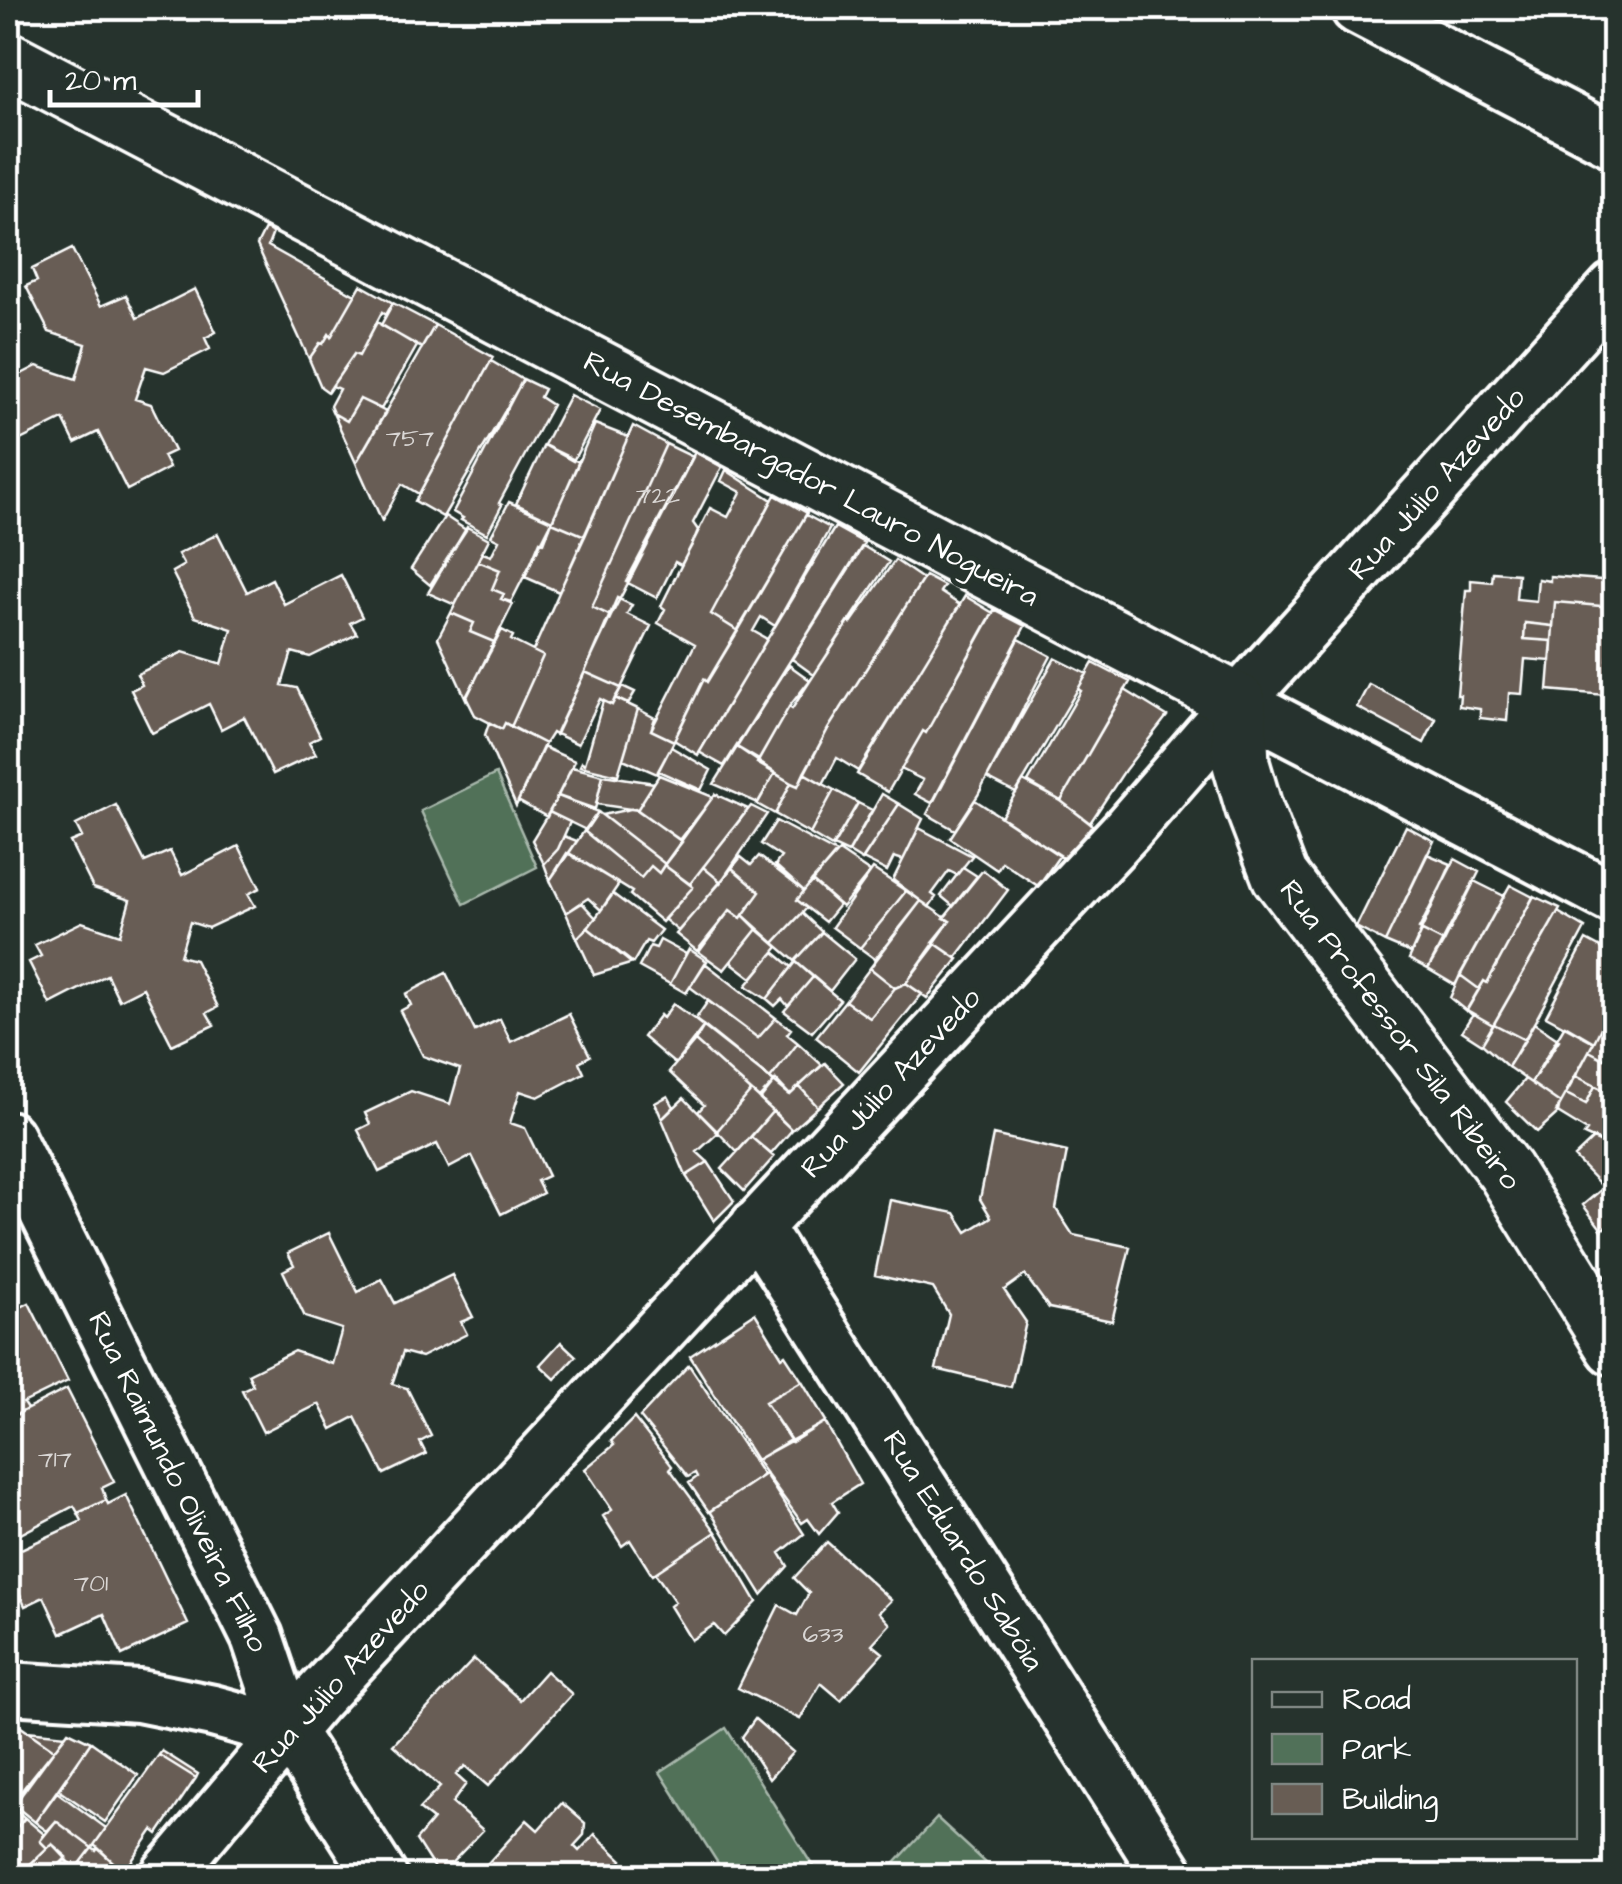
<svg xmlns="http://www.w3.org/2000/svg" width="1622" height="1884" font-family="'Architects Daughter',sans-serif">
<rect width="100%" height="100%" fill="#26332d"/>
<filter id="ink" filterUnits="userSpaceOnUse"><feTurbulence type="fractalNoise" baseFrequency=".01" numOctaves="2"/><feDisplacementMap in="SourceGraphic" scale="20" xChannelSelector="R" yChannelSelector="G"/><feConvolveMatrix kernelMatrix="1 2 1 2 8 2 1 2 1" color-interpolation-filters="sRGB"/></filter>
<g filter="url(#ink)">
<path fill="#517159" stroke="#a8b8ac" stroke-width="2.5" d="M 496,774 L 537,867 L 464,904 L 421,811 Z
M 726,1728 L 819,1876 L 726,1876 L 660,1772 Z
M 937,1818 L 997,1873 L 994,1876 L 883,1876 Z"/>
<path fill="#685d54" stroke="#fff" stroke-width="2.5" d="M 265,229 L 273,233 L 268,246 L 355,295 L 331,337 L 329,334 L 323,344 L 320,343 L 309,359 L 257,245 Z
M 72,249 L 101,306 L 126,295 L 137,318 L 195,289 L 216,332 L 205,338 L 210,349 L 164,372 L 146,367 L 135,399 L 151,404 L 174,451 L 163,456 L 169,468 L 127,490 L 98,432 L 75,443 L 63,419 L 8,446 L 8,381 L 37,366 L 76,379 L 86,344 L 49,332 L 26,286 L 37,281 L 32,269 Z
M 361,285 L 393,303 L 386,315 L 382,312 L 359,356 L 354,354 L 328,392 L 321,387 L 309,359 L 320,343 L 323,344 L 329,334 L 331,337 Z
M 393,303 L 435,325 L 422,348 L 381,325 Z
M 377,322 L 417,346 L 381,409 L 360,399 L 347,421 L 333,413 L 330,406 L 339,389 L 332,386 L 354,354 L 359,356 Z
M 435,325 L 493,357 L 419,494 L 402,484 L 382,521 L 356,463 Z
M 491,361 L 523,380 L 443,517 L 415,501 Z
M 523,379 L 544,389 L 540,397 L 552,405 L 499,503 L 502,505 L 487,534 L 461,520 L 463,518 L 453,512 Z
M 570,395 L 600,410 L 573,461 L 544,445 Z
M 360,399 L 386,412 L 356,463 L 333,413 L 347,421 Z
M 595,424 L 628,437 L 585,536 L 552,522 Z
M 633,426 L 666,444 L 592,607 L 611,616 L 555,735 L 552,733 L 545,744 L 511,727 L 543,656 L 533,651 Z
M 666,444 L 693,457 L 611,616 L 592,607 Z
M 544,445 L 579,462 L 552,521 L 516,504 Z
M 695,452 L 722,467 L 693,523 L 698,530 L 692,545 L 681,565 L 675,562 L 657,598 L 626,582 Z
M 726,470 L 772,500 L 711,614 L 738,631 L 707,682 L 704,679 L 674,741 L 651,730 L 695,644 L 658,623 L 665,609 L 661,606 L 710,508 L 728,517 L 741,492 L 721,481 Z
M 775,495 L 807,513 L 738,631 L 711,614 Z
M 509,502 L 552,521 L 511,602 L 501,599 L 504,594 L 492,589 L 500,570 L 478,561 L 483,553 L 491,556 L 499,540 L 491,536 Z
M 806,515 L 830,528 L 775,626 L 761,617 L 753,631 L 767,639 L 698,755 L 674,740 L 704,679 L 707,682 Z
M 445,516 L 466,530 L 430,585 L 411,569 Z
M 552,522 L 585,536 L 559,592 L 525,577 L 540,541 L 544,543 Z
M 467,527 L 489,539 L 455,605 L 428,593 Z
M 835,527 L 864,543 L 724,766 L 699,752 Z
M 218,534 L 247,592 L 272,579 L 284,604 L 341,575 L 362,617 L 350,623 L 357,634 L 310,657 L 292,652 L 282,685 L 297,688 L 320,736 L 309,742 L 316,754 L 273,774 L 244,717 L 221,729 L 209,704 L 152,733 L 131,690 L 142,685 L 137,674 L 183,652 L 222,664 L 232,629 L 195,617 L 172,572 L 184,565 L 178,554 Z
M 863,546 L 889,562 L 814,675 L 792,659 Z
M 895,560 L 923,579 L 828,729 L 798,786 L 791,783 L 757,763 L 789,707 L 792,709 L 849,621 L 851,623 Z
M 478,561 L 500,570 L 492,589 L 504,594 L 501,599 L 513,604 L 494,642 L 470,632 L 474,623 L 451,613 Z
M 1493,572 L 1518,574 L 1516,599 L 1536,601 L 1538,579 L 1550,581 L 1550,576 L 1614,581 L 1614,646 L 1609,646 L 1612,607 L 1555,602 L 1553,626 L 1525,623 L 1524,639 L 1552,641 L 1551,661 L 1525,659 L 1522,694 L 1509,693 L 1507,721 L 1480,718 L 1480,709 L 1459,706 L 1460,695 L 1457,695 L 1466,590 L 1471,590 L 1471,580 L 1492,582 Z
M 925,576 L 944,586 L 940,592 L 960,605 L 858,771 L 837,758 L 823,784 L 804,773 L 828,729 Z
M 965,596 L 993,613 L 926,733 L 923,731 L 888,792 L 857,774 Z
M 617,598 L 632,605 L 627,614 L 651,626 L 621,688 L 585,672 Z
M 1555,602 L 1612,607 L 1605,695 L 1548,690 Z
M 994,610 L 1025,626 L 932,803 L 915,794 L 923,780 L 901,769 L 923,731 L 926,733 Z
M 451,613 L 474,623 L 470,632 L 494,642 L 466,699 L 438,638 Z
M 1525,623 L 1553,626 L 1552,641 L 1524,639 Z
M 502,630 L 513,636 L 511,640 L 543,656 L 511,727 L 505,723 L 502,729 L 475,715 L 466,697 Z
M 1019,639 L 1051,656 L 978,795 L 955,830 L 927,814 Z
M 1055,658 L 1087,674 L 1016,793 L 987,778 Z
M 1093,663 L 1130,682 L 1061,801 L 1028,782 L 1081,691 L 1078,689 Z
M 789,665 L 810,680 L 789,707 L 759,760 L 737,747 Z
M 585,672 L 621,688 L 612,705 L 600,699 L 578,744 L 556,734 Z
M 1369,684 L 1436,719 L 1424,743 L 1357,707 Z
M 622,686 L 635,692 L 628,704 L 615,698 Z
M 1125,690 L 1167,716 L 1125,770 L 1090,823 L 1061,801 Z
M 615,698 L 638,709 L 618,775 L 580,766 L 582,762 L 585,764 L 603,701 L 612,705 Z
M 638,709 L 655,718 L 651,730 L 674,741 L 657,774 L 623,759 Z
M 489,723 L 502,729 L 505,723 L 545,744 L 516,806 L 485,735 Z
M 543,747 L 575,761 L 547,817 L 518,801 Z
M 671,747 L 711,770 L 701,790 L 658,771 Z
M 737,747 L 775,773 L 758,803 L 714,784 Z
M 572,767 L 603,775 L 595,809 L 558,796 Z
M 775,773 L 791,783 L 775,814 L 757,804 Z
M 804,773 L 834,790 L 810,834 L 775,814 L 791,783 L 798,786 Z
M 603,775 L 654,783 L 637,810 L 596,804 Z
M 659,775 L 713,797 L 680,840 L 637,810 Z
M 1023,781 L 1061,801 L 1092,825 L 1066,860 L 1001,817 Z
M 834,790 L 858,803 L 832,847 L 810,834 Z
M 715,794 L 748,809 L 690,884 L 664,865 Z
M 882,794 L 899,804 L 862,860 L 849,852 Z
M 558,796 L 598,812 L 586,830 L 549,812 Z
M 975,800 L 1060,855 L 1038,886 L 1002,862 L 997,870 L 950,838 Z
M 858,803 L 872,810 L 848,853 L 833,846 Z
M 899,804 L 923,819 L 903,860 L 894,857 L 887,871 L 863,859 Z
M 116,805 L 145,862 L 170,851 L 182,875 L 239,846 L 260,888 L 248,894 L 255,906 L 208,928 L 190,922 L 180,956 L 195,960 L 218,1007 L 207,1013 L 214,1025 L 172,1045 L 143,988 L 119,1000 L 107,975 L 50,1004 L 29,962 L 41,956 L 35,945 L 82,922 L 120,935 L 130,900 L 93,888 L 70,842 L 82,837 L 76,825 Z
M 751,806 L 767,814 L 721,882 L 703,867 Z
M 635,808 L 682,842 L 665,864 L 602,815 Z
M 549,812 L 570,822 L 558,849 L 544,864 L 532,840 Z
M 598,812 L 665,864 L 659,873 L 651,866 L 641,878 L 584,831 Z
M 776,821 L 836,853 L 804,891 L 775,865 L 781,857 L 761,844 Z
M 1406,826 L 1434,841 L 1385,942 L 1356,927 Z
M 919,828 L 972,856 L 957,875 L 949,871 L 932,894 L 936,897 L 929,907 L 893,880 Z
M 584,831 L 641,878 L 651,866 L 659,873 L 664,865 L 693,887 L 662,922 L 630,895 L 632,892 L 569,853 Z
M 564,836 L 577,841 L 550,880 L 544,864 L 558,849 Z
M 839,851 L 870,872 L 842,907 L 812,881 Z
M 567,853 L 619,884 L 601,910 L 588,898 L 566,913 L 550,880 Z
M 1427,854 L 1451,864 L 1411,953 L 1385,942 Z
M 759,856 L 804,891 L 797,900 L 807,908 L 774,943 L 743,915 L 760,892 L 732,868 L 741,857 L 751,865 Z
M 1455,859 L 1479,872 L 1444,942 L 1419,929 Z
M 703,867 L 721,882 L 678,931 L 664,919 L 693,887 L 690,884 Z
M 963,867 L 977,876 L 953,906 L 941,896 Z
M 732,868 L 760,892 L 741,918 L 730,910 L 697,951 L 676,934 Z
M 873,869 L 906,891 L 860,948 L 832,927 Z
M 983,870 L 1008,890 L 956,958 L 933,942 L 950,921 L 944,918 Z
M 812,881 L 839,905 L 825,922 L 797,900 Z
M 1474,881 L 1504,896 L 1455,985 L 1428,969 Z
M 1510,885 L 1533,897 L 1487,983 L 1484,981 L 1479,989 L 1460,975 Z
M 906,891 L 921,901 L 875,959 L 860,948 Z
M 613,894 L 661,930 L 651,943 L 646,941 L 633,963 L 588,928 Z
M 1534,896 L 1560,908 L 1493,1025 L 1467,1010 L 1484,981 L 1487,983 Z
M 921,901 L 950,921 L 906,983 L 895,988 L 870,968 Z
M 582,903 L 596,918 L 577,938 L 566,913 Z
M 730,910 L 741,918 L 743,915 L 757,929 L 724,970 L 699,952 Z
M 1558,912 L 1585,928 L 1525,1040 L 1494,1024 Z
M 802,913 L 822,932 L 795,961 L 774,943 Z
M 588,928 L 631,963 L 633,963 L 594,975 L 577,938 Z
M 757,929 L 778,947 L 752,978 L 731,962 Z
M 1422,931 L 1444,942 L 1428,969 L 1409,959 Z
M 822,932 L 855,959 L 830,991 L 795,961 Z
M 660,940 L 686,954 L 670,984 L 639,967 L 650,946 L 656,948 Z
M 1586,940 L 1614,955 L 1614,1001 L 1594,1042 L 1546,1016 Z
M 936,944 L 958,959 L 927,998 L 906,983 Z
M 689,949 L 707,961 L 686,993 L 670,984 Z
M 774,952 L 792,967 L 767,999 L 746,986 Z
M 796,962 L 813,977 L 788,1006 L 782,999 L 775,1006 L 767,999 Z
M 705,963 L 776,1018 L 758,1038 L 690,987 Z
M 870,968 L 895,988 L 870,1018 L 845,1001 Z
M 446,973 L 475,1031 L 500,1019 L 511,1042 L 569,1014 L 590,1056 L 579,1062 L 584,1073 L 538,1097 L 520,1091 L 510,1123 L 525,1128 L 548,1176 L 537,1181 L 543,1193 L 501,1214 L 472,1156 L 449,1168 L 437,1144 L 379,1172 L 358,1130 L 370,1124 L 365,1113 L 411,1091 L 450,1104 L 460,1069 L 423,1056 L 400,1011 L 411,1005 L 406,994 Z
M 1460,975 L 1479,989 L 1466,1011 L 1450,998 Z
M 813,977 L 840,1000 L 812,1032 L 784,1011 Z
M 906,983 L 922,994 L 859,1072 L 816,1037 L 845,1001 L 870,1018 L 895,988 Z
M 708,1001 L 758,1038 L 776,1018 L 791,1029 L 787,1034 L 798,1043 L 770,1079 L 695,1020 Z
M 1614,1001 L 1614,1031 L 1603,1025 Z
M 673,1004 L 704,1026 L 675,1064 L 643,1037 L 660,1015 L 663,1018 Z
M 1467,1010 L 1493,1025 L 1482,1044 L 1462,1031 L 1472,1015 Z
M 1534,1023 L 1559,1040 L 1531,1083 L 1508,1067 Z
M 1494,1024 L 1525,1040 L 1508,1067 L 1482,1044 Z
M 1565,1025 L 1594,1042 L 1560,1103 L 1531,1083 Z
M 1603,1025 L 1614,1031 L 1614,1064 L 1589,1051 Z
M 704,1026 L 774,1082 L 759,1098 L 695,1041 Z
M 695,1041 L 751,1091 L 717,1131 L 698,1112 L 704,1105 L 669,1072 Z
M 798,1043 L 822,1065 L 790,1095 L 770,1079 Z
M 1589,1051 L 1614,1064 L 1614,1095 L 1576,1076 Z
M 825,1063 L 844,1083 L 818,1107 L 799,1086 Z
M 1576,1076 L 1595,1086 L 1586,1104 L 1566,1094 Z
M 1525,1079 L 1560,1103 L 1558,1113 L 1537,1132 L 1506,1102 Z
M 776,1080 L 790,1095 L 799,1086 L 818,1107 L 792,1130 L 760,1100 Z
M 1595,1086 L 1614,1095 L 1614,1126 L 1606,1145 L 1584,1135 L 1587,1131 L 1556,1112 L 1566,1094 L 1586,1104 Z
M 751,1091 L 773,1111 L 737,1152 L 717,1131 Z
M 668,1096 L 674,1107 L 662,1119 L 655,1103 Z
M 684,1098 L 718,1133 L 697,1152 L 708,1162 L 686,1176 L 662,1119 Z
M 773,1111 L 792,1130 L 771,1154 L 751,1137 Z
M 1614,1126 L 1614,1176 L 1601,1185 L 1574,1157 L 1594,1138 L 1606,1145 Z
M 993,1135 L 1067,1152 L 1056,1209 L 1073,1235 L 1130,1247 L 1112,1321 L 1049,1308 L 1025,1275 L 1004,1290 L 1026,1322 L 1011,1387 L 936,1369 L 949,1314 L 933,1288 L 875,1275 L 890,1200 L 955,1213 L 967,1232 L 991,1217 L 980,1199 Z
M 751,1137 L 774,1157 L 744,1191 L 722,1169 Z
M 708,1162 L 734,1201 L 714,1221 L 686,1176 Z
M 1614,1179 L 1614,1220 L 1602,1230 L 1583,1205 Z
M 329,1233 L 358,1292 L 382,1279 L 395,1303 L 452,1275 L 473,1317 L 461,1322 L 467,1334 L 421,1357 L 403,1352 L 392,1384 L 407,1388 L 431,1436 L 420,1442 L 426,1454 L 384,1474 L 355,1417 L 332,1429 L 319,1404 L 263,1432 L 242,1390 L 253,1385 L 248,1374 L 294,1351 L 332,1364 L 342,1329 L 305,1317 L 283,1271 L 294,1265 L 288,1253 Z
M 8,1296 L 15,1310 L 29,1303 L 68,1381 L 23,1403 L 27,1409 L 8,1419 Z
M 755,1313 L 782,1357 L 785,1355 L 802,1381 L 765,1402 L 790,1440 L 756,1460 L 690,1356 Z
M 561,1342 L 576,1356 L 555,1379 L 540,1365 Z
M 689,1365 L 763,1475 L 709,1512 L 689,1483 L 697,1477 L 695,1473 L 688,1477 L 640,1417 Z
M 802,1381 L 826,1421 L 792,1442 L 765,1402 Z
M 67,1389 L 114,1482 L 102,1488 L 106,1500 L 78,1513 L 74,1506 L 13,1538 L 17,1545 L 8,1550 L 8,1436 L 10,1434 L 8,1419 Z
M 634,1418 L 672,1466 L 670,1469 L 716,1532 L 652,1575 L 630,1540 L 622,1546 L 603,1516 L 612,1510 L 585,1469 L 614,1445 L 611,1441 Z
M 825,1422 L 860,1484 L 832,1502 L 838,1512 L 819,1534 L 808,1519 L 802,1523 L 756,1460 Z
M 765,1474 L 804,1534 L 780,1553 L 788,1566 L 762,1595 L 710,1511 Z
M 126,1495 L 188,1624 L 122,1655 L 104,1614 L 61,1634 L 44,1597 L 25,1606 L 8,1569 L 8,1550 L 17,1545 L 19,1550 L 82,1521 L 78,1513 L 106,1500 L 108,1504 Z
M 716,1532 L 757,1602 L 724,1636 L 714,1625 L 691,1640 L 670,1606 L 675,1602 L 655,1573 Z
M 827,1542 L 891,1600 L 879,1612 L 890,1624 L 872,1644 L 883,1653 L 841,1700 L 821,1683 L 800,1719 L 738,1688 L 779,1605 L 797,1615 L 809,1593 L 794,1578 Z
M 474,1659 L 520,1700 L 546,1671 L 572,1694 L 488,1786 L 465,1766 L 456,1775 L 466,1784 L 452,1803 L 483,1830 L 439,1876 L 416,1840 L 433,1820 L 419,1809 L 440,1787 L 393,1745 Z
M 755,1719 L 793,1752 L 769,1779 L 742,1737 Z
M 8,1726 L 21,1727 L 54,1750 L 10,1805 L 8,1803 Z
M 27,1731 L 66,1735 L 54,1750 Z
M 68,1731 L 91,1742 L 35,1822 L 14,1805 Z
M 91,1742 L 138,1775 L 105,1822 L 59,1790 Z
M 162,1751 L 198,1774 L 196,1778 L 159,1755 Z
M 159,1755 L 196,1778 L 158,1834 L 153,1830 L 124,1872 L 94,1845 Z
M 57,1792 L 106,1828 L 92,1848 L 56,1821 L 47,1831 L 35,1822 Z
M 562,1803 L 585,1823 L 584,1835 L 574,1846 L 579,1851 L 595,1834 L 622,1860 L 606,1876 L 478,1874 L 527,1820 L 538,1830 Z
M 10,1805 L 25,1818 L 8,1837 L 8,1807 Z
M 25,1818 L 44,1834 L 40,1841 L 47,1848 L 19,1875 L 8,1864 L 8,1837 Z
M 56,1821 L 92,1848 L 76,1869 L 52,1844 L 47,1848 L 40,1841 Z
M 52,1844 L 67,1857 L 48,1876 L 26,1876 L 22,1872 Z
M 92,1848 L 96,1851 L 98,1848 L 124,1872 L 120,1876 L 48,1876 L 65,1860 L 76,1869 Z"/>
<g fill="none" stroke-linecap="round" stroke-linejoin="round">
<defs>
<path id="minor" d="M 1357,8 L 1614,142
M 1238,702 L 1614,898
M 8,1137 L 257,1637 L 289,1732 L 381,1876
M 756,1226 L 1169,1876
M 8,1688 L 139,1696 L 213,1711 L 289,1732
M 166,1876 L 314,1701 L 1126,831 L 1238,702 L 1614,288"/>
<path id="tertiary" d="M 8,60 L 1238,702 L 1241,764 L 1254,808 L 1280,876 L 1505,1171 L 1614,1347"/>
</defs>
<use href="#minor" stroke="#fff" stroke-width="58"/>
<use href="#tertiary" stroke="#fff" stroke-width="62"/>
<use href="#minor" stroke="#26332d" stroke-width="50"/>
<use href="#tertiary" stroke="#26332d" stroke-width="55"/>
</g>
</g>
<g text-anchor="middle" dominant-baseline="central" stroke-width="10" stroke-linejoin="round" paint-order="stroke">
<g font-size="25" fill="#d9d6d4">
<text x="410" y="438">757</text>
<text x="658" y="495">722</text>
<text x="55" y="1459">717</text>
<text x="91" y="1583">701</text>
<text x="823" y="1634">633</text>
</g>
<g font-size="30" fill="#fff" stroke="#26332d">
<text transform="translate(811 479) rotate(28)">Rua Desembargador Lauro Nogueira</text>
<text transform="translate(1437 484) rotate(-48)">Rua Júlio Azevedo</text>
<text transform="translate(1400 1035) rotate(53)">Rua Professor Sila Ribeiro</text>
<text transform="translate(891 1083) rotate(-47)">Rua Júlio Azevedo</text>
<text transform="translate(178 1482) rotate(64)">Rua Raimundo Oliveira Filho</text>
<text transform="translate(963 1551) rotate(58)">Rua Eduardo Sabóia</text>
<text transform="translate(341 1677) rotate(-48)">Rua Júlio Azevedo</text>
</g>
</g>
<rect width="1622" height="1884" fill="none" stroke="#26332d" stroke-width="40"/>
<rect x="20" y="20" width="1582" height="1844" fill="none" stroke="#fff" stroke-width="4" filter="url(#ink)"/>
<rect x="1252" y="1659" width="325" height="180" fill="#26332d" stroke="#7d8581" stroke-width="2.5"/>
<rect x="1272" y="1692" width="50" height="15" fill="#26332d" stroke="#7d8581" stroke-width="2.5"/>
<text x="1342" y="1709" font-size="30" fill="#ffffff">Road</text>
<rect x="1272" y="1734" width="50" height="30" fill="#517159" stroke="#7d8581" stroke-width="2.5"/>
<text x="1342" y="1759" font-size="30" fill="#ffffff">Park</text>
<rect x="1272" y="1784" width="50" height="30" fill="#685d54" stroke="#7d8581" stroke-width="2.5"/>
<text x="1342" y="1809" font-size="30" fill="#ffffff">Building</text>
<path d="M50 90v15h148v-15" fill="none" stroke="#ffffff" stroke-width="5"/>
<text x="65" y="90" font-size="30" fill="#ffffff" stroke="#26332d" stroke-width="8" paint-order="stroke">20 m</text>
</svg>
